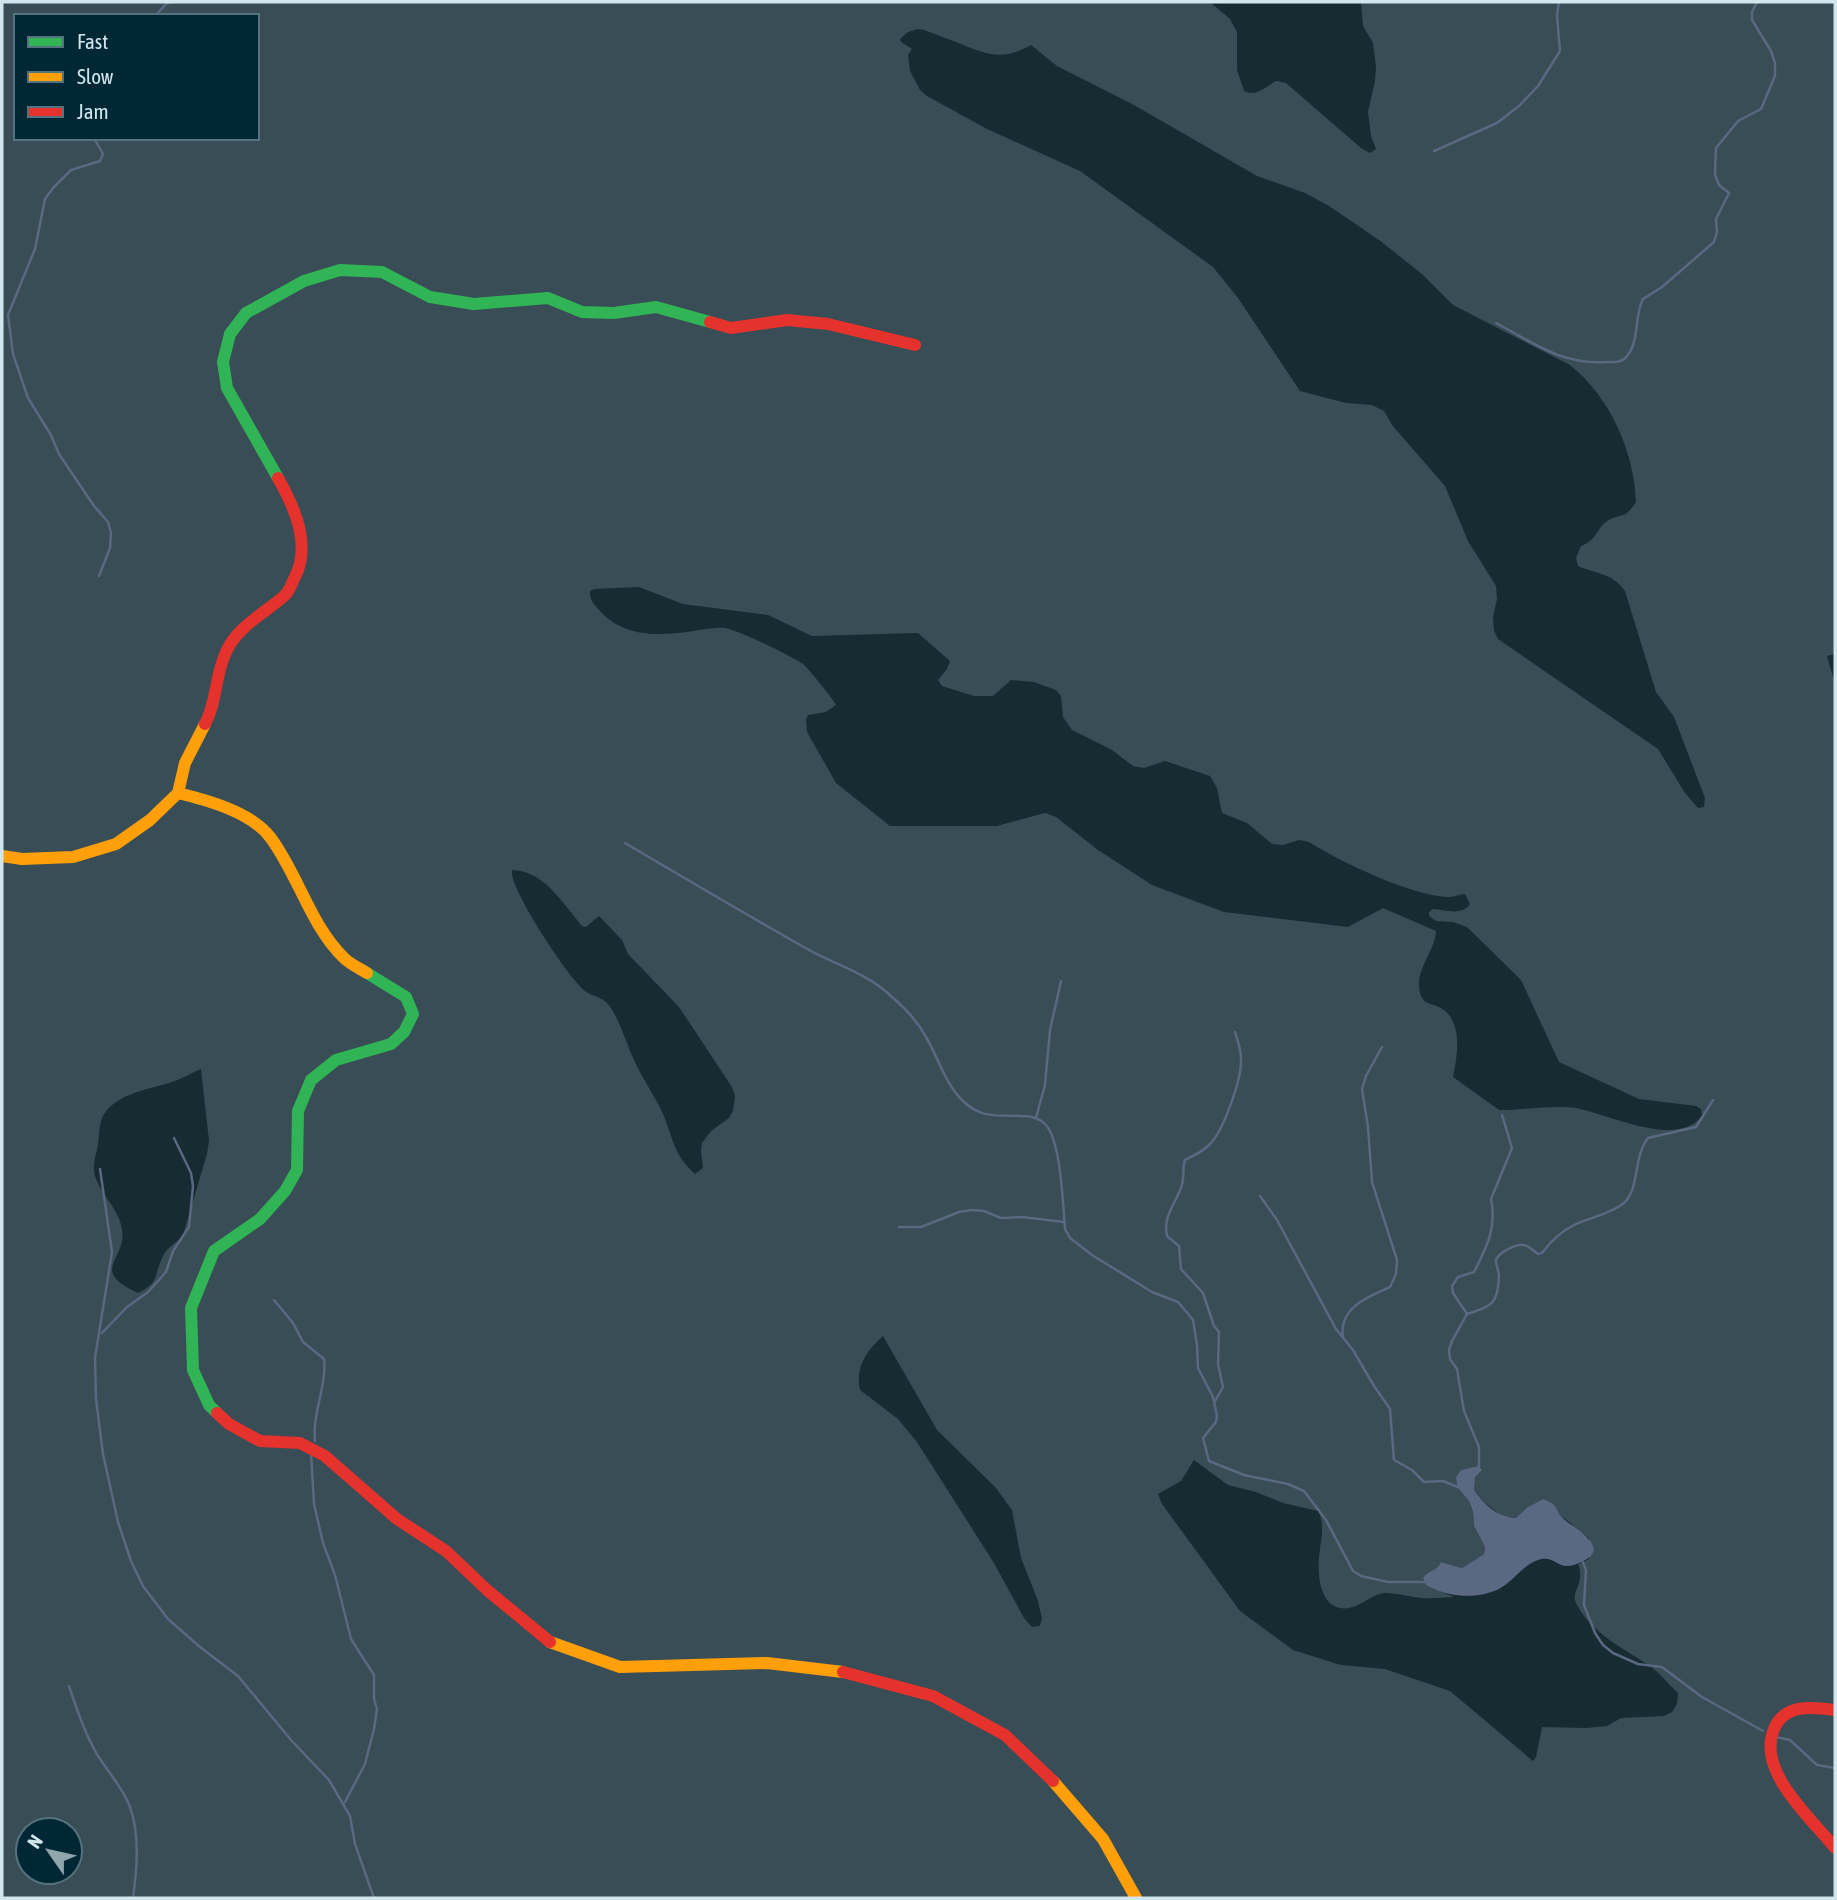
<svg xmlns="http://www.w3.org/2000/svg" width="1837" height="1900" font-family="'Asap Condensed',sans-serif">
<rect width="100%" height="100%" fill="#162b32"/>
<path fill="#384d55" fill-rule="evenodd" d="M 2,2 L 1210,2 L 1230,19 L 1237,32 L 1237,70 L 1244,91 C 1257,97 1265,87 1276,81 L 1286,83 L 1361,148 L 1370,153 L 1376,149 L 1371,136 L 1368,112 L 1375,81 L 1376,67 L 1373,43 L 1363,26 L 1361,2 L 1835,2 L 1835,654 L 1827,656 L 1835,684 L 1835,1898 L 2,1898 ZM 16,16 L 257,16 L 257,138 L 16,138 ZM 918,29 L 924,30 C 935,34 945,38 956,42 C 986,54 1001,62 1031,45 L 1057,66 L 1134,105 L 1257,176 L 1305,193 L 1329,206 L 1379,240 L 1422,274 L 1453,305 L 1570,365 C 1610,397 1634,451 1636,502 C 1624,520 1624,512 1609,520 C 1596,527 1599,539 1581,546 L 1576,558 L 1578,566 C 1597,574 1612,573 1625,591 L 1656,692 L 1674,717 L 1705,798 L 1704,807 L 1698,808 L 1685,793 L 1658,749 L 1498,639 L 1494,631 L 1493,617 L 1497,599 L 1496,586 L 1468,541 L 1445,486 L 1392,425 L 1384,411 L 1372,405 L 1346,403 L 1300,391 L 1238,298 L 1213,267 L 1080,171 L 987,129 L 927,96 L 920,90 L 910,71 L 908,55 L 912,49 L 901,42 L 900,39 L 908,32 ZM 639,587 L 683,604 L 768,615 L 812,636 L 918,633 L 950,661 L 947,669 L 938,680 L 942,686 L 974,696 L 993,696 L 1011,680 L 1034,682 L 1056,690 L 1061,696 L 1063,717 L 1072,730 L 1112,750 L 1133,766 L 1144,768 L 1165,761 L 1210,776 L 1217,788 L 1222,813 L 1247,823 L 1272,844 L 1283,845 L 1299,840 L 1309,842 C 1341,862 1411,896 1449,897 C 1455,897 1460,894 1465,894 L 1470,904 C 1462,916 1447,910 1433,909 L 1429,912 L 1429,916 L 1436,921 L 1453,922 L 1467,927 L 1521,980 L 1559,1062 L 1639,1099 L 1696,1106 L 1701,1109 L 1702,1116 C 1676,1149 1609,1114 1576,1108 C 1556,1105 1522,1110 1499,1110 L 1453,1077 C 1457,1057 1463,1025 1444,1010 C 1434,1002 1424,1007 1420,993 C 1414,970 1435,952 1436,931 L 1383,908 L 1348,927 L 1224,912 L 1152,885 L 1098,850 L 1056,817 L 1045,813 L 997,826 L 890,826 L 836,783 L 807,732 L 806,720 L 808,715 L 826,712 L 836,705 C 834,700 808,668 803,664 C 790,655 740,631 725,628 C 715,627 702,630 693,631 C 662,636 626,638 602,613 C 596,606 589,601 590,591 L 594,589 ZM 512,870 C 545,871 563,904 582,926 L 586,927 L 599,916 L 622,940 L 628,954 L 679,1007 L 732,1087 L 735,1096 L 733,1111 L 729,1118 L 711,1131 L 702,1143 L 701,1151 L 703,1168 L 695,1174 C 673,1154 674,1140 663,1114 C 655,1096 643,1080 635,1062 C 626,1044 621,1021 608,1004 C 601,996 593,997 585,991 C 569,979 508,887 512,870 ZM 201,1069 L 209,1141 L 207,1154 L 183,1235 C 177,1243 167,1247 163,1256 C 153,1275 161,1282 138,1293 C 87,1269 128,1260 122,1229 C 119,1209 101,1195 95,1176 C 92,1167 96,1154 98,1145 C 99,1137 99,1126 102,1118 C 114,1093 148,1090 172,1082 C 182,1079 191,1073 201,1069 ZM 883,1336 L 937,1430 L 996,1488 L 1012,1510 L 1021,1558 L 1037,1598 L 1042,1618 L 1040,1626 L 1032,1627 L 1024,1618 L 994,1563 L 917,1442 L 898,1419 L 860,1390 C 855,1368 866,1351 883,1336 ZM 1194,1460 L 1228,1485 L 1256,1492 L 1283,1503 L 1318,1511 C 1326,1525 1320,1543 1319,1558 C 1317,1582 1323,1618 1356,1606 C 1365,1602 1376,1593 1385,1593 C 1397,1593 1410,1597 1422,1598 C 1433,1599 1444,1597 1454,1597 L 1430,1587 L 1423,1580 L 1439,1568 L 1441,1562 L 1462,1568 L 1484,1554 L 1485,1547 L 1474,1526 L 1473,1512 L 1469,1501 L 1457,1487 L 1456,1478 L 1461,1470 L 1478,1467 L 1473,1484 L 1474,1490 L 1484,1502 L 1503,1517 L 1516,1518 L 1535,1503 L 1559,1514 L 1589,1538 L 1589,1559 L 1578,1564 C 1586,1585 1569,1591 1577,1605 C 1593,1635 1624,1648 1651,1667 C 1661,1674 1669,1685 1678,1693 L 1677,1704 L 1672,1712 L 1664,1716 L 1621,1718 L 1607,1726 L 1587,1728 L 1542,1727 L 1536,1757 L 1533,1761 L 1450,1691 L 1385,1669 L 1341,1665 L 1293,1650 L 1240,1611 L 1162,1504 L 1158,1494 L 1181,1481 ZM 28,1830 L 70,1830 L 70,1872 L 28,1872 Z"/>
<path fill="#5a6881" d="M 1479,1466 L 1482,1470 L 1475,1477 L 1474,1490 C 1485,1505 1497,1517 1516,1518 L 1528,1507 L 1543,1499 C 1560,1506 1553,1507 1562,1517 C 1566,1522 1574,1526 1579,1530 C 1591,1540 1603,1552 1583,1561 C 1579,1563 1573,1566 1568,1566 C 1557,1567 1553,1555 1538,1560 C 1523,1565 1513,1582 1499,1589 C 1475,1600 1447,1597 1426,1585 L 1423,1578 C 1428,1570 1437,1572 1441,1562 L 1462,1568 L 1484,1554 L 1485,1547 L 1474,1526 L 1473,1512 L 1469,1501 L 1457,1487 L 1456,1477 L 1461,1470 Z"/>
<g fill="none" stroke-linecap="round" stroke-linejoin="round">
<path stroke="#5a6881" stroke-width="2.5" d="M 155,16 L 167,3 L 172,2
M 94,138 L 103,154 L 100,161 L 71,170 L 53,188 L 45,199 L 35,249 L 8,315 L 13,354 L 28,398 L 51,435 L 59,454 L 94,506 L 108,522 L 111,533 L 110,548 L 99,576
M 1434,151 L 1497,123 L 1519,106 L 1538,86 L 1560,51 L 1557,15 L 1559,2
M 1496,323 C 1534,343 1561,365 1607,362 C 1614,362 1622,363 1627,356 C 1640,340 1634,316 1643,299 L 1662,287 L 1714,242 L 1717,232 L 1716,219 L 1729,193 L 1719,185 L 1715,175 L 1716,148 L 1738,121 L 1761,109 L 1775,76 L 1775,63 L 1771,51 L 1752,20 L 1752,12 L 1757,2
M 625,843 C 686,879 747,915 809,950 C 836,965 869,974 892,997 C 905,1008 918,1022 926,1037 C 939,1059 944,1082 963,1101 C 981,1119 998,1115 1022,1116 C 1031,1116 1040,1118 1046,1125 C 1061,1142 1063,1205 1065,1229 L 1070,1238 L 1092,1255 L 1152,1292 L 1178,1302 L 1193,1320 L 1197,1345 L 1198,1368 L 1213,1397 L 1217,1416 L 1216,1422 L 1203,1438 L 1209,1461 L 1244,1475 L 1288,1484 L 1304,1491 L 1326,1520 L 1353,1571 L 1361,1576 L 1388,1582 L 1426,1582
M 1036,1118 L 1045,1085 L 1050,1030 L 1061,981
M 100,1169 L 112,1252 L 95,1358 L 96,1399 L 103,1454 L 118,1522 L 131,1561 L 143,1586 L 168,1619 L 200,1647 L 238,1676 L 291,1740 L 329,1780 L 350,1816 L 355,1844 L 374,1898
M 1260,1196 L 1277,1220 L 1336,1329 L 1353,1350 L 1374,1386 L 1390,1409 L 1394,1460 L 1412,1470 L 1424,1482 L 1443,1481 L 1460,1488
M 899,1227 L 921,1227 L 959,1212 L 972,1210 L 984,1211 L 1001,1218 L 1022,1217 L 1064,1222
M 274,1300 L 293,1323 L 303,1342 L 324,1359 C 327,1386 312,1413 315,1441
M 1467,1314 L 1453,1293 L 1452,1286 L 1458,1277 L 1474,1272 C 1487,1247 1497,1227 1491,1199 L 1512,1148 L 1502,1115
M 102,1333 L 127,1307 L 148,1292 L 166,1272 L 173,1251 L 189,1227 L 193,1186 L 191,1173 L 174,1138
M 1343,1337 C 1338,1308 1369,1296 1390,1287 L 1396,1274 L 1397,1260 L 1372,1182 L 1368,1127 L 1362,1089 L 1366,1076 L 1382,1047
M 1215,1401 L 1223,1387 L 1218,1364 L 1219,1332 L 1214,1326 L 1203,1293 L 1181,1269 L 1179,1246 L 1167,1236 C 1163,1216 1174,1206 1181,1188 C 1185,1178 1182,1169 1185,1160 C 1193,1156 1202,1152 1209,1145 C 1223,1132 1242,1079 1241,1059 C 1241,1050 1238,1041 1235,1032
M 311,1453 L 314,1504 L 323,1543 L 335,1575 L 351,1639 L 374,1675 L 374,1699 L 377,1709 L 374,1729 L 365,1764 L 345,1802
M 1479,1467 L 1479,1447 L 1464,1411 L 1457,1369 L 1450,1359 L 1449,1350 L 1452,1341 L 1467,1314 C 1491,1306 1498,1305 1499,1276 C 1499,1270 1495,1265 1496,1260 C 1498,1253 1517,1243 1524,1245 C 1529,1246 1534,1251 1538,1254 L 1542,1253 C 1551,1241 1560,1232 1574,1225 C 1590,1217 1609,1215 1624,1203 C 1640,1188 1633,1157 1648,1138 L 1696,1127 L 1713,1100
M 1581,1558 L 1586,1570 L 1584,1605 L 1595,1633 L 1603,1645 L 1613,1653 L 1638,1664 L 1662,1667 L 1702,1697 L 1763,1731
M 69,1686 C 77,1710 85,1734 98,1756 C 109,1773 123,1788 130,1807 C 140,1835 137,1869 133,1898
M 1775,1737 L 1790,1740 L 1817,1765 L 1835,1768"/>
<path stroke="#30b455" stroke-width="12" d="M 278,478 L 227,388 L 223,362 L 230,334 L 246,313 L 304,281 L 340,270 L 382,272 L 430,297 L 474,304 L 548,298 L 582,312 L 614,313 L 656,307 L 710,322
M 217,1413 L 209,1405 L 193,1370 L 191,1308 L 214,1251 L 260,1219 L 285,1191 L 297,1170 L 298,1111 L 311,1080 L 336,1060 L 391,1044 L 404,1032 L 413,1014 L 406,997 L 367,973"/>
<path stroke="#ff9f0a" stroke-width="12" d="M 178,793 C 207,800 251,812 270,837 C 298,874 310,925 344,958 C 350,964 359,968 367,973
M 2,856 L 22,859 L 73,857 L 116,844 L 150,820 L 178,793 L 185,763 L 205,724
M 550,1642 L 620,1667 L 767,1663 L 843,1672
M 1053,1781 L 1103,1839 L 1136,1898"/>
<path stroke="#e5322d" stroke-width="12" d="M 710,322 L 731,328 L 787,320 L 828,324 L 915,345
M 205,724 C 217,702 215,675 226,652 C 237,627 263,614 283,597 C 289,593 291,585 294,579 C 312,546 295,508 278,478
M 217,1413 L 229,1424 L 260,1441 L 300,1443 L 325,1456 L 397,1519 L 446,1551 L 487,1590 L 550,1642
M 843,1672 L 933,1696 L 1005,1735 L 1053,1781
M 1835,1710 C 1812,1707 1785,1703 1774,1729 C 1756,1771 1811,1818 1835,1848"/>
</g>
<rect width="1837" height="1900" fill="none" stroke="#d2e6ee" stroke-width="7"/>
<rect x="14" y="14" width="245" height="126" fill="#002734" stroke="#54737e" stroke-width="2"/>
<rect x="28" y="37" width="35" height="10" fill="#30b455" stroke="#54737e" stroke-width="2"/>
<text x="77" y="49" font-size="21" fill="#d2e6ee">Fast</text>
<rect x="28" y="72" width="35" height="10" fill="#ff9f0a" stroke="#54737e" stroke-width="2"/>
<text x="77" y="84" font-size="21" fill="#d2e6ee">Slow</text>
<rect x="28" y="107" width="35" height="10" fill="#e5322d" stroke="#54737e" stroke-width="2"/>
<text x="77" y="119" font-size="21" fill="#d2e6ee">Jam</text>
<g transform="translate(49 1851) rotate(304)"><circle r="33" fill="#002734" stroke="#54737e" stroke-width="2"/>
<path d="M0-5L12 26L0 18L-12 26Z" fill="#90a5ac"/>
<text y="-10" font-size="19" font-weight="bold" text-anchor="middle" fill="#d2e6ee">N</text>
</g>
</svg>
